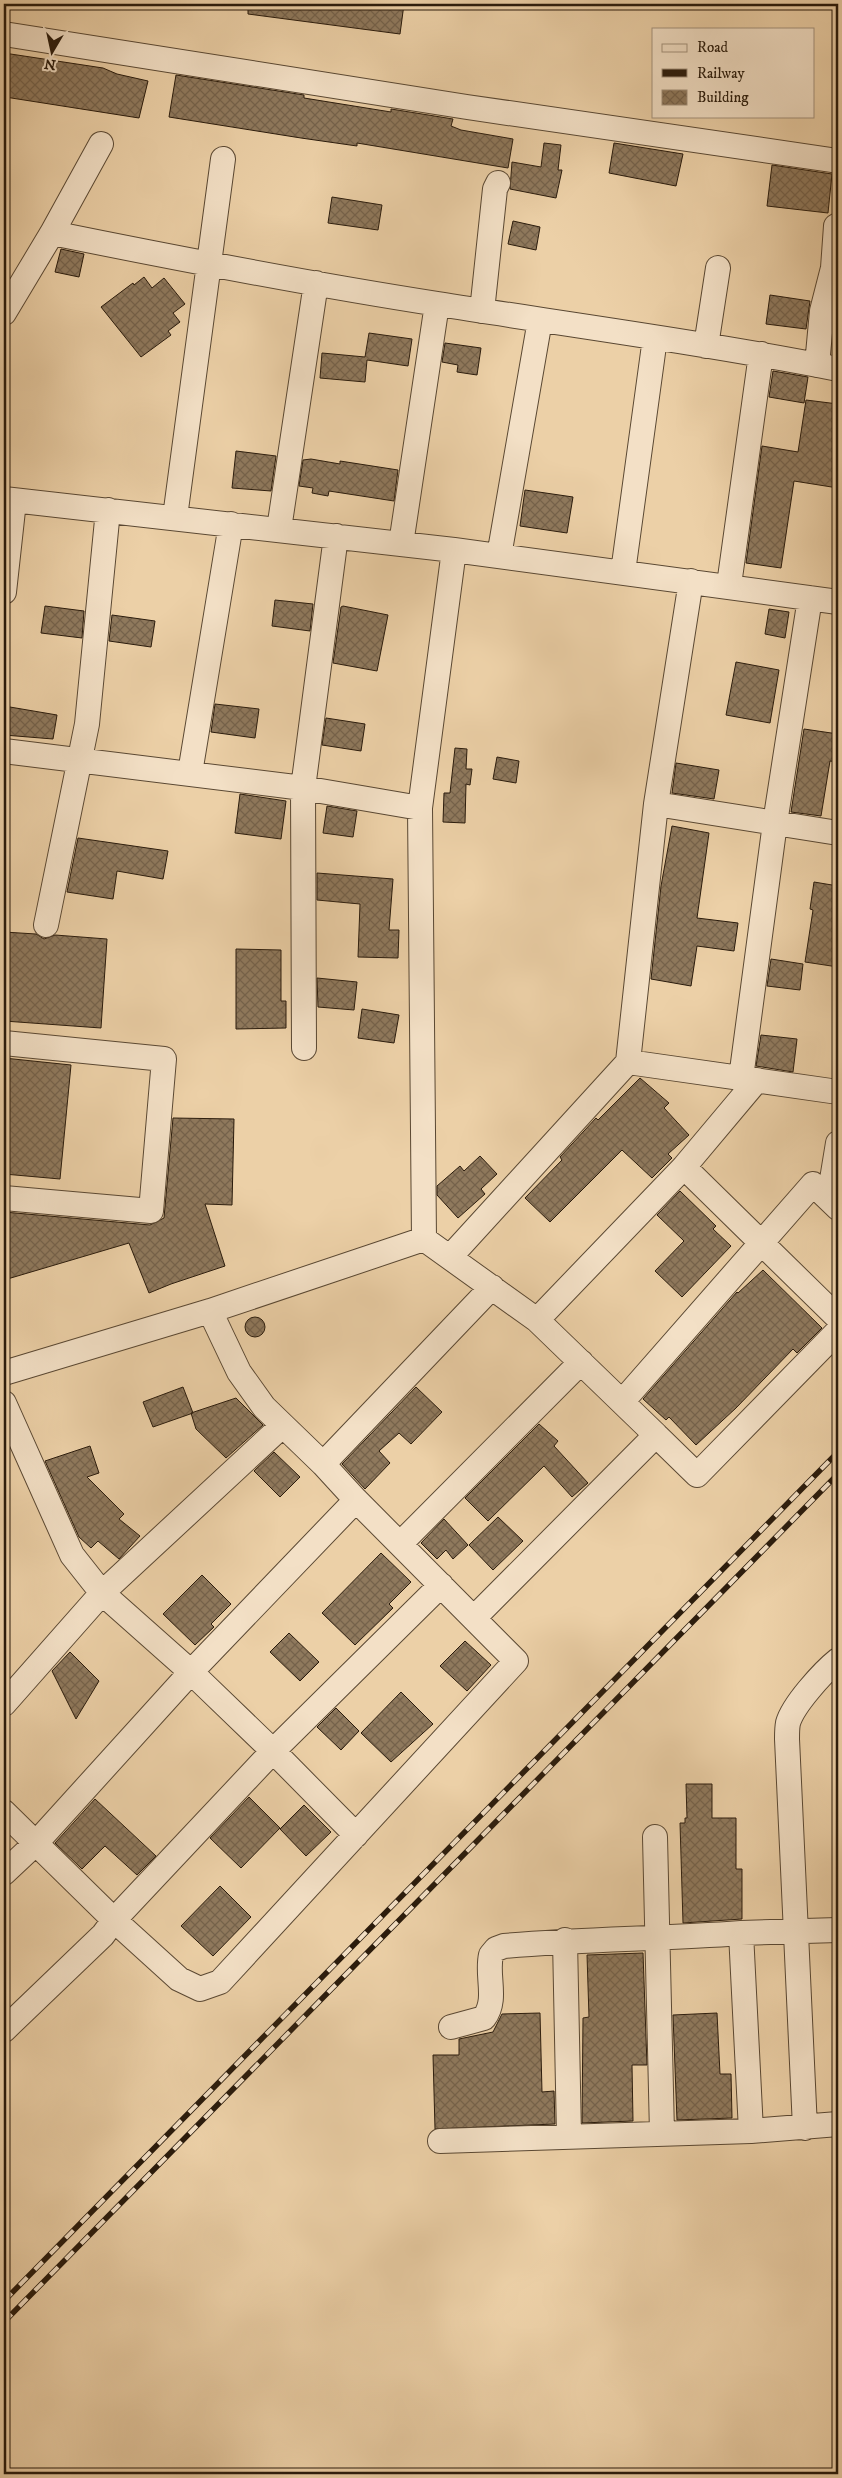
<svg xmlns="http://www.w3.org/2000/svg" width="842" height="2478" font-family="'IM FELL DW Pica',serif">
<defs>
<pattern id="building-cross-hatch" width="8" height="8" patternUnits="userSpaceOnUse" patternTransform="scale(1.25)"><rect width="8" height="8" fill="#8f795d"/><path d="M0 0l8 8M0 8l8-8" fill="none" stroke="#75624b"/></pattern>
</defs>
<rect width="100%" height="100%" fill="#ecd0a7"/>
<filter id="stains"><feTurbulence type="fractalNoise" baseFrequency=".004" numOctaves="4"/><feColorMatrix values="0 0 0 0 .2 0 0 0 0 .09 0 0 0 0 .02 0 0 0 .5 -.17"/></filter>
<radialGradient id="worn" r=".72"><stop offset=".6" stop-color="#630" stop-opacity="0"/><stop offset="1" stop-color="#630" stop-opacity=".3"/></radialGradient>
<path fill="url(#building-cross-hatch)" stroke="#2a1b0c" d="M 248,4 L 404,4 L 400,34 L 248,14 Z
M 4,53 L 103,68 L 117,74 L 148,81 L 139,118 L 5,97 L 8,81 L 4,80 Z
M 176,75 L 304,95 L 304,98 L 391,112 L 391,109 L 453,119 L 451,126 L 461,130 L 513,139 L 508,168 L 357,143 L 357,146 L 301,138 L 169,117 Z
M 544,143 L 561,145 L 558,170 L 562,170 L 556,198 L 510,189 L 512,162 L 541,167 Z
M 614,143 L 683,154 L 676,186 L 609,173 Z
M 772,165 L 832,174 L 828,213 L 767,206 Z
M 332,197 L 382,205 L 378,230 L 328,223 Z
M 513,221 L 540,227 L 536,250 L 508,244 Z
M 61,249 L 84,254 L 79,277 L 55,272 Z
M 144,277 L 152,288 L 164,278 L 185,304 L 173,313 L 180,322 L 168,331 L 171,335 L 141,357 L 101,307 L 133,283 L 134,285 Z
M 770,295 L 810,301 L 806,329 L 766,324 Z
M 369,333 L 412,339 L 408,366 L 367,360 L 365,382 L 320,378 L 322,353 L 365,357 Z
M 445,343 L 481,348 L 477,375 L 457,372 L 458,365 L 442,362 Z
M 773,371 L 808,377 L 804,403 L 769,397 Z
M 806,400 L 838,404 L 838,488 L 794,481 L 781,568 L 746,563 L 762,446 L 798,452 Z
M 236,451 L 276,456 L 271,491 L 232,488 Z
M 311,459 L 340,464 L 340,461 L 398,470 L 394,501 L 329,491 L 328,496 L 312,493 L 313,488 L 299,486 L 303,460 Z
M 525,490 L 573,497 L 567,533 L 520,526 Z
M 275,600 L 313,604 L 310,631 L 272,626 Z
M 45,606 L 84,611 L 82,638 L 41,633 Z
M 343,606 L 388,615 L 377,671 L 333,663 L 341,607 Z
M 769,609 L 789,612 L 785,638 L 765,634 Z
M 112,615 L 155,621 L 151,647 L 109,641 Z
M 736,662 L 779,670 L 770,723 L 726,715 Z
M 215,704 L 259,709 L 255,738 L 211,732 Z
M 4,706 L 57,715 L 53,739 L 4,735 Z
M 326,718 L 365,724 L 361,751 L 322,745 Z
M 804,729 L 838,734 L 838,762 L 830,761 L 821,816 L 791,812 Z
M 455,748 L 467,749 L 466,769 L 472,769 L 470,785 L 466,784 L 465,823 L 443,822 L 444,793 L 450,793 Z
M 497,757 L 519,761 L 516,783 L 493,779 Z
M 676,763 L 719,770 L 714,799 L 672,793 Z
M 240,794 L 286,801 L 281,839 L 235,833 Z
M 327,806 L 357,811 L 353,837 L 323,833 Z
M 672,826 L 709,833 L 697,918 L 738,923 L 734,951 L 697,946 L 691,986 L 651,979 L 661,886 Z
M 78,838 L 168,851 L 163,879 L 117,871 L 113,899 L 67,892 Z
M 317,873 L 393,879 L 389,930 L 399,930 L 398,958 L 358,957 L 360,904 L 317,900 Z
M 814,882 L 838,886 L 838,967 L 805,962 L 813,910 L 810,909 Z
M 4,932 L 36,934 L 44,939 L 55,935 L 107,939 L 101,1028 L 4,1021 Z
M 236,949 L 281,950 L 281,1001 L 286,1001 L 286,1028 L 236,1029 Z
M 771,959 L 803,964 L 800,990 L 767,986 Z
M 317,978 L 357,982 L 354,1010 L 318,1007 Z
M 362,1009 L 399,1015 L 394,1043 L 358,1038 Z
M 761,1035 L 797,1039 L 793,1072 L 756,1066 Z
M 4,1058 L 71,1065 L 60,1179 L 4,1174 Z
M 640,1078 L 669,1103 L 664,1108 L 689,1135 L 668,1154 L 672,1158 L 652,1178 L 622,1150 L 550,1222 L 525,1198 L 562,1160 L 560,1157 L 596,1118 L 598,1120 Z
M 173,1118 L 234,1119 L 232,1205 L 205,1204 L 225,1266 L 171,1284 L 149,1293 L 129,1243 L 4,1280 L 4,1212 L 150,1225 L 164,1218 Z
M 480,1156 L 497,1174 L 481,1189 L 485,1194 L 458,1218 L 437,1195 L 437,1186 L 460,1166 L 464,1171 Z
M 680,1191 L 716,1226 L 713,1229 L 731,1246 L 682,1297 L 655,1271 L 684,1241 L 657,1215 Z
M 763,1270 L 822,1328 L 797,1353 L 793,1349 L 736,1408 L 696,1445 L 669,1417 L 666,1420 L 643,1399 L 737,1292 L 738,1293 Z
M245 1327a10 10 0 1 1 20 0a10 10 0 1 1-20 0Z
M 183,1387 L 193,1413 L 153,1427 L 143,1402 Z
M 416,1387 L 442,1412 L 411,1444 L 399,1433 L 379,1451 L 390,1463 L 365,1489 L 342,1464 Z
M 236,1398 L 263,1425 L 226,1458 L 196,1429 L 191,1413 Z
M 539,1424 L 558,1441 L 554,1446 L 588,1483 L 572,1497 L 544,1466 L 488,1521 L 465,1498 Z
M 90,1446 L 99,1473 L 87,1477 L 124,1514 L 119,1519 L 140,1536 L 119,1559 L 98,1541 L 91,1548 L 79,1537 L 45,1461 Z
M 274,1452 L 300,1477 L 280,1497 L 254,1471 Z
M 498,1517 L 523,1541 L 493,1570 L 469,1545 Z
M 444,1519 L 468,1545 L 453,1559 L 446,1550 L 437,1559 L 421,1543 Z
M 381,1553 L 411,1582 L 389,1604 L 393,1608 L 355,1645 L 322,1613 Z
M 202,1575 L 231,1604 L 211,1624 L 214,1627 L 195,1645 L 163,1614 Z
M 289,1633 L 319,1662 L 300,1681 L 270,1652 Z
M 465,1641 L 491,1665 L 467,1691 L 440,1666 Z
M 70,1652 L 99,1681 L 76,1719 L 52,1671 Z
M 401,1692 L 433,1724 L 391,1762 L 361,1733 Z
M 336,1708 L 359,1731 L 341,1750 L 317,1727 Z
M 686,1784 L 712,1784 L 712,1818 L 736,1818 L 736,1869 L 742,1869 L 742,1919 L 683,1923 L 680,1823 L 685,1823 L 685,1818 L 687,1818 Z
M 249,1797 L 280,1828 L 241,1868 L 210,1838 Z
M 95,1799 L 156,1856 L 137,1875 L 105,1846 L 82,1869 L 55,1843 Z
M 304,1805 L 331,1832 L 306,1856 L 280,1829 Z
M 220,1886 L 251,1917 L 213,1956 L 181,1926 Z
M 643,1953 L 647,2065 L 632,2065 L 633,2121 L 582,2123 L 583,2018 L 589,2017 L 587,1955 Z
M 540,2013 L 542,2092 L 554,2091 L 555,2124 L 435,2129 L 433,2055 L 459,2055 L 459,2039 L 493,2032 L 502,2014 Z
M 717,2013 L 720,2074 L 731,2074 L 732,2118 L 677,2120 L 673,2015 Z"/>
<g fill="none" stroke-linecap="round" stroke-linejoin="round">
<defs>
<path id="minor" d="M 4,34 L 467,107 L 838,161
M 52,233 L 101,144
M 482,311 L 495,189 L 498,183
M 4,313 L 52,233 C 180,259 309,284 438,304 C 572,325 706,343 838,369
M 706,346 L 718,268
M 817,365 L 822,311 L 833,268 L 836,226
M 4,499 L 454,550 L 420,808 L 424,1239 L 537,1320
M 175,517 L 223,159
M 279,529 L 316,283
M 401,544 L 437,304
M 454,550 L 838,602
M 499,556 L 540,320
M 623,572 L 655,338
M 729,585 L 761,354
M 4,592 L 14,501
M 4,751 L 303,788 L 420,808
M 190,773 L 231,524
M 656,804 L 691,581
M 838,833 L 656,804 L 628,1062 L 838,1092
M 46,925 L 87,724 L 108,510
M 4,1043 L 164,1059 L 151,1211 L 4,1198
M 304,1048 L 303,788 L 336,536
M 741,1078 L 775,823 L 810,598
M 684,1167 L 838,1318
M 829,1198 L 838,1143
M 450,1257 L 628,1062
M 4,1373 L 210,1311 L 424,1239
M 622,1402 L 813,1184 L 838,1208
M 4,1403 L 72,1555 L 102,1593 L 191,1672 L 273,1751 L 114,1920 L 103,1935 L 4,2030
M 656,1435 L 697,1475 L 838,1331
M 323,1464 L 492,1287
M 400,1544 L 581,1362
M 474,1618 L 656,1435 L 537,1320 L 684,1167 L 757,1080
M 4,1704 L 102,1593 L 282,1426
M 4,1812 L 114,1920 L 179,1979 L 200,1989 L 220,1982 L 516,1661 L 356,1500 L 323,1464 L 264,1407 L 239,1372 L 210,1311
M 356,1835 L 273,1751 L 441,1585
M 655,1837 L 662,2133
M 4,1873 L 36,1843 L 191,1672 L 356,1500
M 838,1930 L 741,1933 L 751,2131 L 838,2124
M 565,1940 L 569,2136
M 451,2027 L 484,2018 C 498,1999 486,1976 491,1955 L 496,1949 L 504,1946 C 583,1939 662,1939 741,1933
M 805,2128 L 787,1739 C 787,1734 787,1728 788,1723 C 793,1705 823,1672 838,1660
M 440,2141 L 751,2131"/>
</defs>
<use href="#minor" stroke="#5a4833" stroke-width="26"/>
<use href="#minor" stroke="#f3e0c6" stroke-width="24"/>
<defs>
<path id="rail" d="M 4,2301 L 838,1452
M 4,2322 L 838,1474"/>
</defs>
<use href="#rail" stroke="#2a1b0c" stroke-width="5.5"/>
<use href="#rail" stroke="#f3e0c6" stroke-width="4" stroke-dasharray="11" stroke-linecap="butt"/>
</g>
<rect width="842" height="2478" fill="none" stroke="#ecd0a7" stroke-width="20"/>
<rect x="5" y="5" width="832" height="2468" fill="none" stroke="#2a1b0c" stroke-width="2.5"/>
<rect x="10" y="10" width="822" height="2458" fill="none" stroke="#2a1b0c"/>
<rect x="652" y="28" width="162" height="90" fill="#f3e0c6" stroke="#a3917c"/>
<rect x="662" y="44" width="25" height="8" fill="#f3e0c6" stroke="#a3917c"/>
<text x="697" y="52" font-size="15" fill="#2a1b0c">Road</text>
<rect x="662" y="69" width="25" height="8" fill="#2a1b0c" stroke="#a3917c"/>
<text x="697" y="78" font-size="15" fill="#2a1b0c">Railway</text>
<rect x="662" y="90" width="25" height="15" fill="url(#building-cross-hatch)" stroke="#a3917c"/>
<text x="697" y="102" font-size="15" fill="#2a1b0c">Building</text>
<g transform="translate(52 52) rotate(189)" stroke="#f3e0c6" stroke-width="4" paint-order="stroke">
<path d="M0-4L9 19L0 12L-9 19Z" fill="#2a1b0c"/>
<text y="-8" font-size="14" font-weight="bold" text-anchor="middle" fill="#2a1b0c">N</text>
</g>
<rect width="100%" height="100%" filter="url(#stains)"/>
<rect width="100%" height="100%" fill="url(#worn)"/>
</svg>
